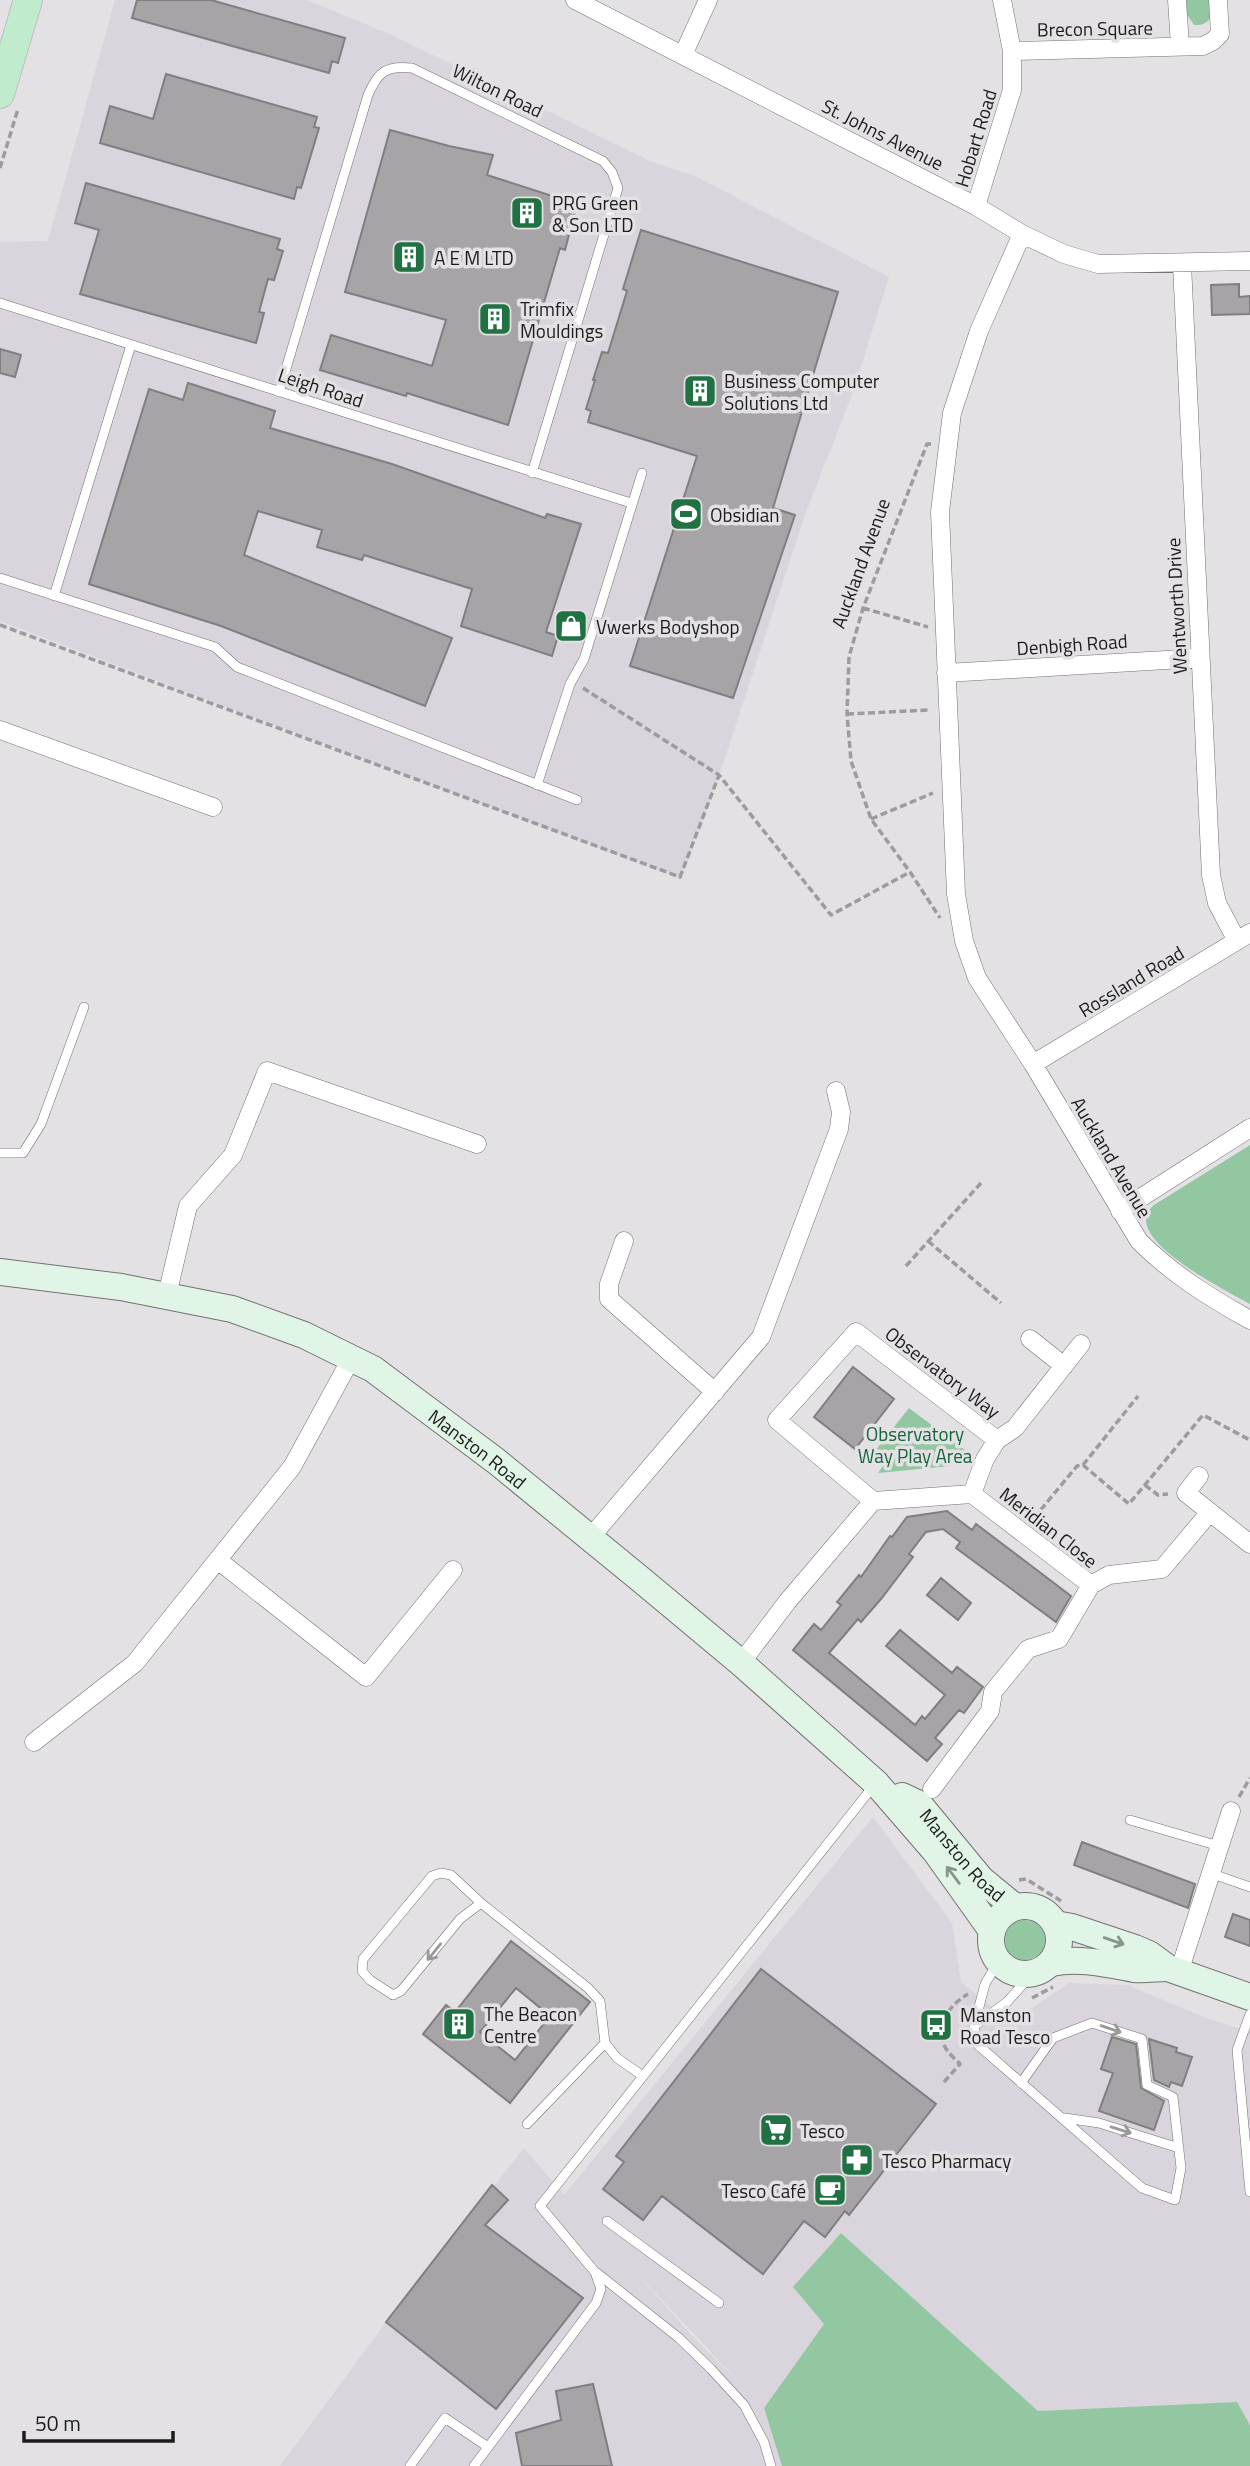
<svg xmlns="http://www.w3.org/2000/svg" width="1250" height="2466" font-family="'Titillium Web',sans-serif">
<rect width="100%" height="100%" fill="#e3e1e4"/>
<path fill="#dad4dd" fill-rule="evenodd" d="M 115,0 L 307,0 L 394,36 L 652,162 L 695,176 L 889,277 L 853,392 L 806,512 L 718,779 L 681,879 L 0,621 L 0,242 L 48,241 Z
M 873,1817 L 952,1923 L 961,1982 L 1011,2022 L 1069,1983 L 1127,1985 L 1209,2019 L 1250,2032 L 1250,2425 L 1237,2402 L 1038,2411 L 841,2233 L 824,2324 L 764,2408 L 782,2466 L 280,2466 L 386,2322 L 524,2148 L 564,2195 ZM 631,2267 L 742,2385 L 695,2339 Z"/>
<path fill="#93c7a2" d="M 1185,0 L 1212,0 C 1213,14 1211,26 1194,25 L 1186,13 Z
M 1250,1145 L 1250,1304 C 1229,1292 1115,1236 1154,1205 Z
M 909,1408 L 965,1450 L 951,1466 L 878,1473 L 883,1466 L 870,1457 Z
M1005 1940a20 20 0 1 1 40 0a20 20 0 1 1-40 0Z
M 841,2233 L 1038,2411 L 1237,2402 L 1250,2425 L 1250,2466 L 782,2466 L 764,2408 L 824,2324 L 793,2287 Z"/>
<path fill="#a6a4a7" stroke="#807e81" stroke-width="2" fill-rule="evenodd" d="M 137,0 L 211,0 L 345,38 L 338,63 L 332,61 L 329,73 L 132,18 Z
M 166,74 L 317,117 L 314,127 L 319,128 L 301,188 L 297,187 L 294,199 L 100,143 L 110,106 L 153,119 Z
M 390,130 L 449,146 L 493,155 L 487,175 L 577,204 L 565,250 L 560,248 L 508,425 L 407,393 L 406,396 L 320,370 L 331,335 L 432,366 L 446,320 L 345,292 Z
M 86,183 L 280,239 L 277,249 L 283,251 L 274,280 L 268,279 L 259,312 L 264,313 L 256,343 L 80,294 L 99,230 L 75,223 Z
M 641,230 L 838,292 L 773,508 L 795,515 L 733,698 L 630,666 L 697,456 L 588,422 L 591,411 L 586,409 L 595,380 L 593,380 L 602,352 L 608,353 L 627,291 L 623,289 Z
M 1239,284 L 1239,297 L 1250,296 L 1250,314 L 1212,315 L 1211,285 Z
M 0,349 L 21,355 L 15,377 L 0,373 Z
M 188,383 L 275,411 L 270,428 L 392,464 L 545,518 L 547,514 L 581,524 L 546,632 L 558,636 L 552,656 L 461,626 L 472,589 L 364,555 L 362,560 L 317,547 L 322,530 L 258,511 L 244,555 L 452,638 L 425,706 L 221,626 L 89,584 L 149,389 L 183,400 Z
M 853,1367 L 894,1399 L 855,1449 L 814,1417 Z
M 947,1511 L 972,1530 L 976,1524 L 1071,1596 L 1056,1622 L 956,1548 L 960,1542 L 943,1529 L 926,1532 L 909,1554 L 913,1557 L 881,1599 L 861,1622 L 858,1619 L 829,1653 L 915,1725 L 922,1716 L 925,1719 L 945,1695 L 886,1646 L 900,1630 L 952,1673 L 957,1667 L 983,1687 L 964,1713 L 959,1710 L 935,1738 L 942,1744 L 927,1761 L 793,1650 L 814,1624 L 821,1630 L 841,1605 L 837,1602 L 859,1575 L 861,1577 L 890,1536 L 892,1537 L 907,1517 Z
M 941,1578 L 971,1603 L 958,1620 L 927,1595 Z
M 1082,1842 L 1195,1884 L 1188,1908 L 1074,1865 Z
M 1233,1914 L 1250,1920 L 1250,1946 L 1225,1937 Z
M 511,1941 L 590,2002 L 510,2103 L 423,2034 L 446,2005 L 455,2012 ZM 516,1988 L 550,2016 L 515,2060 L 480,2032 Z
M 761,1969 L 936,2104 L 849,2215 L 845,2211 L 825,2237 L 804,2221 L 763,2274 L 662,2196 L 643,2220 L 603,2189 L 624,2162 L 616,2156 Z
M 1112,2037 L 1136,2044 L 1141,2088 L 1164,2101 L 1154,2130 L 1099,2111 L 1113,2073 L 1101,2069 Z
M 1149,2039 L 1177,2048 L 1176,2052 L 1192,2057 L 1182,2086 L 1171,2082 L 1169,2087 L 1154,2080 Z
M 492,2185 L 508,2200 L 485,2225 L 583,2298 L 496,2409 L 386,2322 Z
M 593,2384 L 612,2466 L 522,2466 L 516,2433 L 561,2420 L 556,2391 Z"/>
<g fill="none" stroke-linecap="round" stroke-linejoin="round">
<defs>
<path id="service" d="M 0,303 L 631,503
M 279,392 L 368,95 C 378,72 386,65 412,68 L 603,161 L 612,172 L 618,188 L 532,473
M 0,578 L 215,647 L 237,667 L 577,800
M 54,596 L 131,345
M 537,785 L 570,684 L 584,659 L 642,473
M 0,1153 L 23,1153 L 41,1124 L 84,1007
M 1130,1820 L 1219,1846
M 1210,1873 L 1250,1887
M 481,1903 L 460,1919 L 401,1991 L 393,1995 L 370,1980 L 362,1971 L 363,1959 L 432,1876 L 441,1873 L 451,1875 L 481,1903 L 588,1988 L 600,2001 L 605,2043 L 617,2058 L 643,2076
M 998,1962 L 985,1984 L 974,2026 L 978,2045 L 1142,2188 L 1175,2200 L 1181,2168 L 1173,2097 L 1147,2085 L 1142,2039 L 1092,2023 L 1053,2038 L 1021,2083
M 1250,2014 L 1237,2050 L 1250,2192
M 974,2026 L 1007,2002 L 1032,1974
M 1065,2118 L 1099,2123 L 1179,2148
M 527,2124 L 605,2043
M 607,2221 L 719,2303
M 597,2273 L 679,2338 L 711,2369 L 744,2405 L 764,2442 L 771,2466
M 410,2466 L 445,2418 L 488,2447
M 474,2466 L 596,2303 L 601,2289 L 595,2272 L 540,2206 L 875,1784"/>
<path id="minor" d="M 575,0 L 976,206 L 1022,234 L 1064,254 L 1098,264 L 1250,261
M 1177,0 L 1180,46
M 1012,51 L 1203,46 L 1213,41 L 1220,34 L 1218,0
M 683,55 L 708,0
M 976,206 L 1012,90 L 1012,51 L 1002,0
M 1022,234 L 979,331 L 952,413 L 940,512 L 956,894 L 964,941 L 977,978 L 1033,1064 L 1139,1241 C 1172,1274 1209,1297 1250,1320
M 1182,264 L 1211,875 L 1217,903 L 1237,941
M 946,673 L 1200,658
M 0,730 L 213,807
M 1033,1064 L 1250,933
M 1120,1211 L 1250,1128
M 624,1241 L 609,1284 L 609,1299 L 715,1392
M 167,1295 L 188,1206 L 233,1155 L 267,1071 L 477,1144
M 1030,1339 L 1064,1366
M 1199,1476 L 1186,1493 L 1250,1544
M 972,1494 L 985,1459 L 997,1440 L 1015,1428 L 1081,1344
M 873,1501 L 777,1420 L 856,1332 L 997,1440
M 590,1538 L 761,1337 L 839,1129 L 841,1112 L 836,1091
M 219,1561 L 366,1677 L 453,1570
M 1091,1585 L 1109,1575 L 1162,1569 L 1210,1512
M 741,1663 L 787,1602 L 873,1501 L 972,1494 L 1091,1585 L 1059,1639 L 1028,1649 L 997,1687 L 993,1692 L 990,1711 L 932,1789
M 34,1742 L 135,1663 L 292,1467 L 352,1357
M 1179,1972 L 1231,1811"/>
<g id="secondary">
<path id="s1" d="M 0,1272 L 121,1287 L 232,1309 L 304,1335 L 373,1369 L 496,1461 L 639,1578 L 741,1663 L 876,1783 L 935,1851 L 992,1931"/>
<path id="s2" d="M 902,1796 L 919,1804 L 981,1879 L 1015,1907"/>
<circle cx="1025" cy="1940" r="34"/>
<path d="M 1055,1924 L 1072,1927 L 1135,1948 L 1149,1954 L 1168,1968 L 1250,1997"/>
<path d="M 1051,1963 C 1079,1957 1107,1964 1134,1969 C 1145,1970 1157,1968 1168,1968"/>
</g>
<path id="primary" d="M 0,94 L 28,0"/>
</defs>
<use href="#service" stroke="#727173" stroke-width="10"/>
<use href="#minor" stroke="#727173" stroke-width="19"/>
<use href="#secondary" stroke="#727173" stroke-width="28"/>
<use href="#primary" stroke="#c0bfc0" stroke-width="30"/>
<path stroke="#9c9b9d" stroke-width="3.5" stroke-dasharray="7 3.5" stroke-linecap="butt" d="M 0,168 L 18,109
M 931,444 L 927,444 L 863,608 L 849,657 L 847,714 L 851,761 L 871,819 L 910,872 L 940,918
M 863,608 L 928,627
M 0,625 L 680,877 L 719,775
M 583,688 L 719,775 L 831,915 L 910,872
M 847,714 L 929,710
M 871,819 L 933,793
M 928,1241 L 1001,1303
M 906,1266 L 981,1183
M 1083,1465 L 1138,1396
M 1145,1485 L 1158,1495 L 1168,1494
M 1034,1518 L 1077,1466 L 1083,1465 L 1129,1504 L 1203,1415 L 1250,1440
M 1239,1797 L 1250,1778
M 1019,1880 L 1026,1879 L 1061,1901
M 1032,1998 L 1053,1987
M 944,2082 L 960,2064 C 955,2059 948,2053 945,2047 C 935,2025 949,2005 968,1994"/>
<use href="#service" stroke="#fff" stroke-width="9"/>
<use href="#minor" stroke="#fff" stroke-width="18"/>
<use href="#secondary" stroke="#e0f5e6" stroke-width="26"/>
<use href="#primary" stroke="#c0ebcd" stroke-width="28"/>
</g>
<defs><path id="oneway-shaft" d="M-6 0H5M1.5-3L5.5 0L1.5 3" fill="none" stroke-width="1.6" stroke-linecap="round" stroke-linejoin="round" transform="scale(1.75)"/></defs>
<g stroke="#88938c">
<use href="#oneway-shaft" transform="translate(953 1875) rotate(-127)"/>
<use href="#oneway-shaft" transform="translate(1114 1941) rotate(19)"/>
</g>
<g stroke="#999">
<use href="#oneway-shaft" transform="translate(434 1952) rotate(129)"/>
<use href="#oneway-shaft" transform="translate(1111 2029) rotate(19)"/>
<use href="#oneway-shaft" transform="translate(1121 2130) rotate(17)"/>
</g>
<defs>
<symbol id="building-square" viewBox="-11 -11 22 22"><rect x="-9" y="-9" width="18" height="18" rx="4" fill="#217243" stroke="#e3e1e4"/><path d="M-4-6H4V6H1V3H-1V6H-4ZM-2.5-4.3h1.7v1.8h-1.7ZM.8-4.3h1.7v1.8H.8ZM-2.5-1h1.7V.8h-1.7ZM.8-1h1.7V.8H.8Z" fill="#fff"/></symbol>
<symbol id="stadium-square" viewBox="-11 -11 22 22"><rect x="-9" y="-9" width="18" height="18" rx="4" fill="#217243" stroke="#e3e1e4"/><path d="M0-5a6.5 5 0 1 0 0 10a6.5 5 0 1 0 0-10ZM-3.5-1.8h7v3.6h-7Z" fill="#fff"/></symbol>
<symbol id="shop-square" viewBox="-11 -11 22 22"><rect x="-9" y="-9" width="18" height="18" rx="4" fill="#217243" stroke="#e3e1e4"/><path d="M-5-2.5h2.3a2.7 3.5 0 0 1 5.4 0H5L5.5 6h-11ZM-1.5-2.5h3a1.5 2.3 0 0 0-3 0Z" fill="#fff"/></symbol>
<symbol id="bus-square" viewBox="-11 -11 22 22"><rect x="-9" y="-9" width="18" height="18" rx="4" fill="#217243" stroke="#e3e1e4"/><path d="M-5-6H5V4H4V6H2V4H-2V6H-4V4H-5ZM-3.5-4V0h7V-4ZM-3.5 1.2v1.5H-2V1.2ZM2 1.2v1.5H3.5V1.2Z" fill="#fff"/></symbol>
<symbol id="supermarket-square" viewBox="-11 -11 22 22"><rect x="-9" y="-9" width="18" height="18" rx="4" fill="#217243" stroke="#e3e1e4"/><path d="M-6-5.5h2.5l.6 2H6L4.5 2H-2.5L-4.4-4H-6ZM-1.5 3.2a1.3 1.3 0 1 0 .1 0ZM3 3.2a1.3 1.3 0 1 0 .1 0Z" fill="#fff"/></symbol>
<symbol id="pharmacy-square" viewBox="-11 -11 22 22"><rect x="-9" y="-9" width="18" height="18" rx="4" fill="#217243" stroke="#e3e1e4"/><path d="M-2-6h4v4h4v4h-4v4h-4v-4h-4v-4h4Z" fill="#fff"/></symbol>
<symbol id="cafe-square" viewBox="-11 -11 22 22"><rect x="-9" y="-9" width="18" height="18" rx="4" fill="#217243" stroke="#e3e1e4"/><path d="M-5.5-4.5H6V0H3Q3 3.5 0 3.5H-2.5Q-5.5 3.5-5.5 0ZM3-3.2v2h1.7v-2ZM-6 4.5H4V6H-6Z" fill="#fff"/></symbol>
</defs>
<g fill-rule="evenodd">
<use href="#building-square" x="508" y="194" width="38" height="38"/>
<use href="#building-square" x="390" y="238" width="38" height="38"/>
<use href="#building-square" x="476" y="300" width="38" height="38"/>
<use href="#building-square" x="681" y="372" width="38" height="38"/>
<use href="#stadium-square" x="667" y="495" width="38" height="38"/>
<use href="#shop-square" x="552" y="607" width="38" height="38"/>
<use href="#building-square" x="440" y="2005" width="38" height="38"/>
<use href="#bus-square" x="917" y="2006" width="38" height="38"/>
<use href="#supermarket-square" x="757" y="2111" width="38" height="38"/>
<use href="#pharmacy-square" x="838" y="2141" width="38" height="38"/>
<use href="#cafe-square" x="811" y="2171" width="38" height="38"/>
</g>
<g text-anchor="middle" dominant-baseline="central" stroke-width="7" stroke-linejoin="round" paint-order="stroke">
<g font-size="19" fill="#1d1c1d" stroke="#e3e1e4">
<text transform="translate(1095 28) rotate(-1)">Brecon Square</text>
<text transform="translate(498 90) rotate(26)">Wilton Road</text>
<text transform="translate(883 134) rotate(27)">St. Johns Avenue</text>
<text transform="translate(975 138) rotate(-73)">Hobart Road</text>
<text transform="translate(321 387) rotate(18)">Leigh Road</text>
<text transform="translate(860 563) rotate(-70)">Auckland Avenue</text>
<text transform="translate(1176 606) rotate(-93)">Wentworth Drive</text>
<text transform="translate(1072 644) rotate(-4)">Denbigh Road</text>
<text transform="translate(1131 981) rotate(-31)">Rossland Road</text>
<text transform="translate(1112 1157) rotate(59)">Auckland Avenue</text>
<text transform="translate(943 1372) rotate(37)">Observatory Way</text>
<text stroke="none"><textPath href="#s1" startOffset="520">Manston Road</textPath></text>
<text transform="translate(1049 1527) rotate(38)">Meridian Close</text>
<text stroke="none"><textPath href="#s2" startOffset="86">Manston Road</textPath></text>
</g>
<g font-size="19" fill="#1d1c1d" stroke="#e3e1e4" text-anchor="start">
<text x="552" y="202">PRG Green<tspan x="552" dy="22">&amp; Son LTD</tspan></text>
<text x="434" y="257">A E M LTD</text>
<text x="520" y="308">Trimfix<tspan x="520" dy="22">Mouldings</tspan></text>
<text x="724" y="380">Business Computer<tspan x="724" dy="22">Solutions Ltd</tspan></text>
<text x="710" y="514">Obsidian</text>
<text x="596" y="626">Vwerks Bodyshop</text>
<text x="484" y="2013">The Beacon<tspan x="484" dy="22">Centre</tspan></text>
<text x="960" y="2014">Manston<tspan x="960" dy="22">Road Tesco</tspan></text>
<text x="800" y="2130">Tesco</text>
<text x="882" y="2160">Tesco Pharmacy</text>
<text x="806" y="2190" text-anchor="end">Tesco Café</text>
</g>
<g font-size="19" fill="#136639" stroke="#e3e1e4">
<text x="915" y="1433">Observatory<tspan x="915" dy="22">Way Play Area</tspan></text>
</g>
</g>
<path d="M24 2431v10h149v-10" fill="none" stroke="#1d1c1d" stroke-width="3.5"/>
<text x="35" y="2431" font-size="21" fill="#1d1c1d" stroke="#e3e1e4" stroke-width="5" paint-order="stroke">50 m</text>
</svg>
